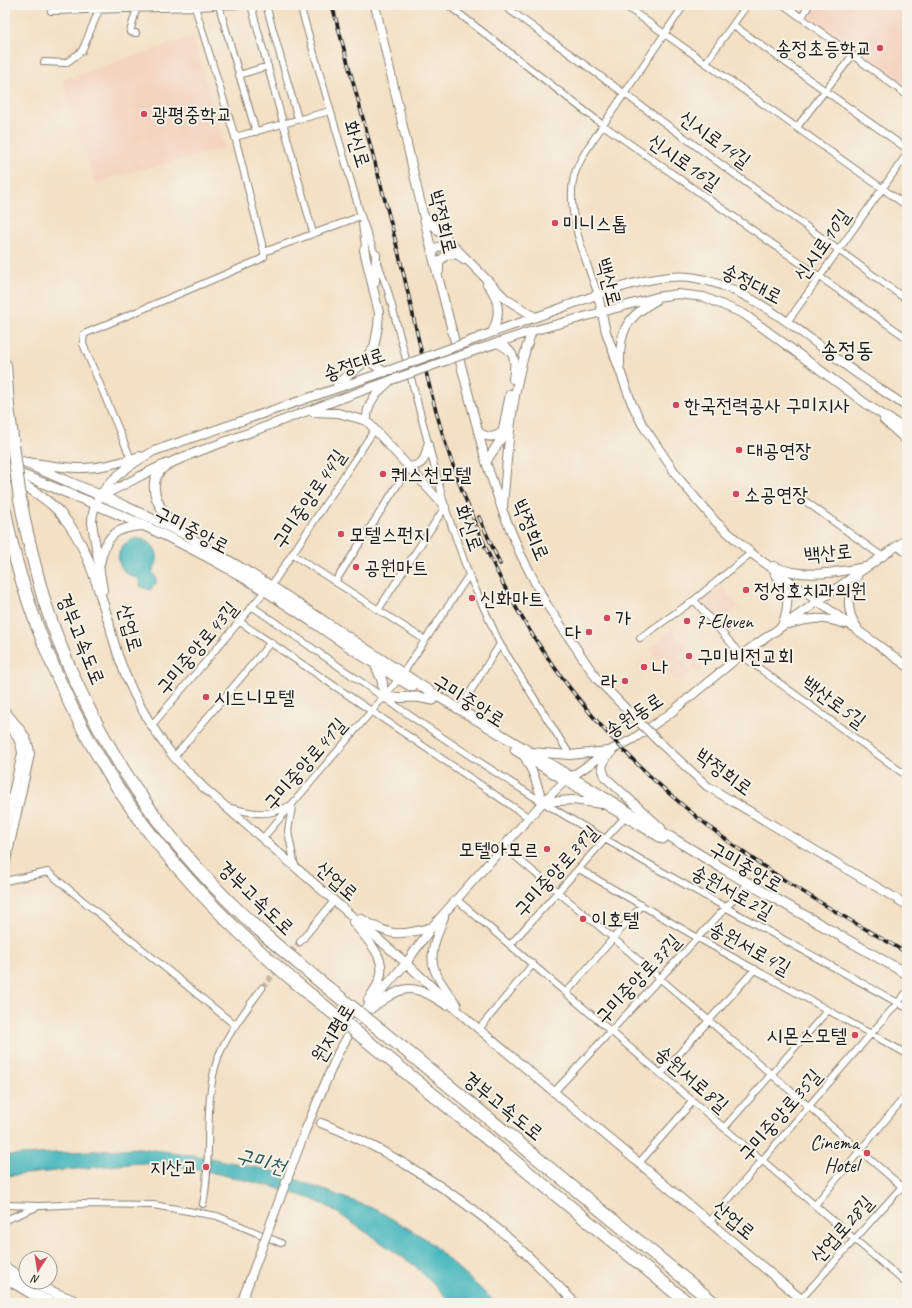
<svg xmlns="http://www.w3.org/2000/svg" width="912" height="1308" font-family="Caveat,'Poor Story',sans-serif">
<rect width="100%" height="100%" fill="#f7f3e8"/>
<filter id="ink" filterUnits="userSpaceOnUse"><feTurbulence type="fractalNoise" baseFrequency=".025" numOctaves="2"/><feDisplacementMap in="SourceGraphic" scale="8" xChannelSelector="R" yChannelSelector="G"/><feConvolveMatrix kernelMatrix="1 2 1 2 8 2 1 2 1" color-interpolation-filters="sRGB"/></filter>
<filter id="wash" filterUnits="userSpaceOnUse"><feTurbulence type="fractalNoise" baseFrequency=".012" numOctaves="4" result="noise"/><feDisplacementMap in="SourceGraphic" scale="16" xChannelSelector="R" yChannelSelector="G"/><feGaussianBlur stdDeviation="0.9" result="paint"/><feColorMatrix in="noise" values="0 0 0 0 0 0 0 0 0 0 0 0 0 0 0 0 0 1.4 0 .05"/><feComposite in="paint" operator="in"/></filter>
<g filter="url(#wash)">
<rect width="100%" height="100%" fill="#f3e0c5"/>
<path fill="#f4d3c0" d="M 815,5 L 907,5 L 907,80 L 904,84 L 808,15 Z
M 193,36 L 225,148 L 95,182 L 62,80 Z
M 722,586 L 739,607 L 719,624 L 702,603 Z
M 671,630 L 687,649 L 679,656 L 692,672 L 680,682 L 677,679 L 674,681 L 648,649 Z
M 689,651 L 703,668 L 697,673 L 683,656 Z"/>
<path fill="#47b7be" stroke="#326a6d" d="M 137,538 C 156,541 163,557 152,572 L 156,577 L 156,584 L 150,590 L 141,587 L 138,578 C 113,573 111,544 137,538 Z
M 139,1148 L 199,1156 L 273,1171 L 377,1210 L 426,1239 L 496,1303 L 452,1303 L 414,1265 L 329,1207 L 309,1198 L 270,1186 L 197,1169 L 138,1163 L 5,1176 L 5,1156 Z"/>
</g>
<g filter="url(#ink)">
<g fill="none" stroke-linecap="round" stroke-linejoin="round">
<path stroke="#c8b9a3" stroke-width="6" stroke-dasharray="6 3" stroke-linecap="butt" d="M 262,988 L 300,942"/>
<defs>
<path id="minor" d="M 51,5 L 51,11 L 195,7
M 236,5 L 195,7 L 235,137 L 264,252 L 361,216
M 251,5 L 313,233
M 266,5 L 298,119
M 300,5 L 361,216 L 388,291 L 445,507 L 469,575 L 500,644 L 570,755
M 448,5 L 603,125 L 907,338
M 503,5 L 907,300
M 624,5 L 907,206
M 784,5 L 907,95
M 219,6 L 256,132
M 802,17 L 809,5
M 733,25 L 907,149
M 136,33 L 130,32 L 137,7
M 44,62 L 66,63 L 82,51 L 101,5
M 706,62 L 747,5
M 239,75 L 268,66
M 797,127 L 852,56
M 235,137 L 330,111
M 362,224 L 366,254
M 598,295 C 586,260 565,213 574,176 C 577,166 582,158 587,149 L 684,5
M 788,321 L 907,154
M 131,459 L 83,344 L 84,334 L 259,260 L 264,257 L 264,252
M 805,501 L 883,557
M 898,547 L 907,554
M 292,554 L 425,640
M 335,582 L 409,467
M 271,586 L 375,429
M 694,600 L 741,655 L 907,776
M 253,607 C 349,673 445,742 544,803 C 663,875 786,940 907,1008
M 378,610 L 445,507
M 240,622 L 528,817
M 640,638 L 694,600 L 751,553
M 459,710 L 500,644
M 152,725 L 265,591
M 174,757 L 271,642
M 5,798 L 11,799
M 292,806 L 288,831 L 295,867
M 227,807 C 252,813 265,818 289,806
M 263,838 L 399,679 L 469,575
M 503,846 L 613,938 L 907,1191
M 579,869 L 698,938 L 907,1054
M 5,881 L 48,872 L 236,1026
M 456,899 L 907,1284
M 300,942 L 334,901
M 510,945 L 625,817
M 566,993 L 642,905
M 479,1029 L 533,964
M 661,1074 L 755,969
M 554,1092 L 745,887
M 724,1128 L 828,1010
M 639,1163 L 693,1101
M 203,1204 C 213,1159 202,1098 219,1055 C 229,1031 247,1009 262,988
M 5,1205 L 40,1206 L 84,1204 L 153,1205 L 217,1216 L 281,1243
M 815,1205 L 907,1094
M 5,1220 L 37,1207
M 709,1222 L 907,992
M 901,1279 L 907,1271
M 801,1299 L 907,1181"/>
<path id="tertiary" d="M 375,5 L 433,257 L 486,462 L 503,512 L 520,553 L 545,602 L 597,679 L 632,715
M 424,216 L 506,299 L 535,317
M 364,250 L 379,313 L 378,326 L 372,359 L 374,365 L 385,372
M 433,256 L 434,250 C 440,244 448,245 456,249
M 439,271 L 439,262 L 445,256 C 452,253 459,254 464,260
M 375,282 L 376,255
M 487,284 C 500,299 501,315 492,332
M 598,295 L 606,332 L 632,404 L 642,424 L 680,480 L 716,522 L 751,553 L 907,666
M 465,343 C 494,331 523,322 553,311 C 591,297 656,270 696,278 C 755,289 811,341 859,375 C 875,386 891,396 907,407
M 497,343 C 516,351 516,360 513,379
M 468,353 L 532,331 L 657,297 L 678,294 L 704,297 L 744,314 L 869,406 L 907,430
M 620,365 C 619,332 626,317 655,301
M 388,383 C 376,393 366,404 367,421 L 445,507
M 337,384 L 361,365 L 372,349
M 313,412 L 338,413 L 367,421
M 884,420 L 907,441
M 479,432 C 488,439 495,438 503,431
M 181,458 L 394,379
M 28,462 C 75,470 94,472 140,456
M 486,462 L 501,439 L 510,394
M 409,467 C 424,465 425,459 428,445
M 101,496 C 124,486 145,472 168,463
M 503,507 C 508,448 511,387 532,331
M 100,564 C 105,536 115,527 144,526
M 773,566 C 803,579 834,573 865,567
M 775,574 C 791,590 789,607 782,626
M 103,590 L 92,523 C 92,488 128,466 154,451 L 390,370
M 108,618 C 118,668 142,717 174,757 C 183,768 194,777 204,788 L 406,963 L 468,1020 L 806,1303
M 789,624 C 811,618 823,616 845,624
M 857,627 C 846,612 846,592 857,577
M 5,711 C 16,725 29,736 30,754 L 5,866
M 5,720 C 13,731 21,739 22,753 L 5,829
M 657,740 L 707,786 L 907,905
M 530,752 L 570,755 L 608,751
M 611,753 L 606,757 L 602,767 L 605,777 L 661,828
M 524,756 L 533,773 L 543,802
M 543,802 L 573,800 L 602,804
M 444,917 C 426,962 428,966 457,1005
M 360,918 C 389,936 398,937 432,927
M 353,922 C 365,938 387,956 380,978 C 378,986 372,993 368,1000
M 368,1011 C 402,986 409,980 446,1005
M 321,1123 C 383,1146 452,1191 503,1233 C 528,1255 552,1279 575,1303
M 305,1131 L 338,1053 L 359,1017 L 406,963 L 432,927 L 543,802 L 565,781 L 609,751 L 633,739 L 668,715 L 741,655 L 907,539"/>
<path id="secondary" d="M 5,454 L 127,507 L 186,535 L 271,586 L 434,694 L 727,871 L 907,974
M 5,468 C 83,499 158,528 231,570 C 293,606 350,650 412,687
M 14,479 C 30,489 49,500 61,514 C 88,545 97,585 109,623
M 177,529 C 162,513 142,485 164,467 C 170,462 180,459 187,456
M 375,664 L 382,680 L 384,698 L 417,697 L 433,700
M 515,750 L 663,839
M 5,1267 L 26,1281
M 5,1278 L 30,1293 L 55,1303
M 28,1282 L 80,1303"/>
<path id="motorway" d="M 5,365 L 8,406
M 5,511 C 13,557 27,601 44,644 C 101,791 190,897 312,996
M 25,524 C 31,550 37,577 45,603 C 84,722 153,831 244,916 C 269,940 296,961 322,983
M 409,1053 L 714,1303
M 398,1066 L 688,1303"/>
</defs>
<use href="#minor" stroke="#887e70" stroke-width="8"/>
<use href="#tertiary" stroke="#887e70" stroke-width="10"/>
<use href="#secondary" stroke="#887e70" stroke-width="11"/>
<use href="#motorway" stroke="#887e70" stroke-width="14"/>
<use href="#minor" stroke="#fff" stroke-width="6"/>
<use href="#tertiary" stroke="#fff" stroke-width="8"/>
<use href="#secondary" stroke="#fff" stroke-width="9"/>
<use href="#motorway" stroke="#fff" stroke-width="12"/>
<defs>
<path id="rail" d="M 332,5 C 355,90 379,174 400,259 C 416,324 428,392 450,457 C 468,509 490,563 518,611 C 558,681 617,750 679,802 C 748,862 828,908 907,953
M 479,517 L 500,564"/>
</defs>
<use href="#rail" stroke="#1c1c1c" stroke-width="3.5"/>
<use href="#rail" stroke="#f7f3e8" stroke-width="2" stroke-dasharray="6" stroke-linecap="butt"/>
<defs>
<path id="tertiary-bridge" d="M 390,370 L 465,343
M 394,379 L 468,353
M 632,715 L 657,740
M 242,1301 L 305,1131"/>
<path id="motorway-bridge" d="M 8,406 L 20,499 L 25,524
M 322,983 L 409,1053
M 312,996 L 398,1066"/>
</defs>
<use href="#tertiary-bridge" stroke="#887e70" stroke-width="10" stroke-linecap="butt"/>
<use href="#motorway-bridge" stroke="#887e70" stroke-width="14" stroke-linecap="butt"/>
<use href="#tertiary-bridge" stroke="#fff" stroke-width="8"/>
<use href="#motorway-bridge" stroke="#fff" stroke-width="12"/>
</g>
</g>
<g fill="#d1495b" stroke="#f7f3e8" stroke-width="1.5">
<circle cx="880" cy="48" r="4"/>
<circle cx="144" cy="114" r="4"/>
<circle cx="555" cy="223" r="4"/>
<circle cx="676" cy="405" r="4"/>
<circle cx="739" cy="450" r="4"/>
<circle cx="383" cy="474" r="4"/>
<circle cx="736" cy="494" r="4"/>
<circle cx="341" cy="534" r="4"/>
<circle cx="356" cy="567" r="4"/>
<circle cx="746" cy="590" r="4"/>
<circle cx="472" cy="598" r="4"/>
<circle cx="607" cy="618" r="4"/>
<circle cx="687" cy="621" r="4"/>
<circle cx="589" cy="632" r="4"/>
<circle cx="689" cy="656" r="4"/>
<circle cx="644" cy="667" r="4"/>
<circle cx="625" cy="681" r="4"/>
<circle cx="206" cy="697" r="4"/>
<circle cx="547" cy="849" r="4"/>
<circle cx="583" cy="919" r="4"/>
<circle cx="855" cy="1035" r="4"/>
<circle cx="867" cy="1153" r="4"/>
<circle cx="206" cy="1167" r="4"/>
</g>
<g text-anchor="middle" dominant-baseline="central" stroke-width="4" stroke-linejoin="round" paint-order="stroke">
<g font-size="20" fill="#1c1c1c" stroke="#f7f3e8" text-anchor="start">
<text x="872" y="48" text-anchor="end">송정초등학교</text>
<text x="152" y="114">광평중학교</text>
<text x="563" y="223">미니스톱</text>
<text x="684" y="405">한국전력공사 구미지사</text>
<text x="747" y="450">대공연장</text>
<text x="391" y="474">퀘스천모텔</text>
<text x="744" y="494">소공연장</text>
<text x="349" y="534">모텔스펀지</text>
<text x="364" y="567">공원마트</text>
<text x="754" y="590">정성호치과의원</text>
<text x="480" y="598">신화마트</text>
<text x="615" y="618">가</text>
<text x="695" y="621">7-Eleven</text>
<text x="581" y="632" text-anchor="end">다</text>
<text x="697" y="656">구미비전교회</text>
<text x="652" y="667">나</text>
<text x="617" y="681" text-anchor="end">라</text>
<text x="214" y="697">시드니모텔</text>
<text x="539" y="849" text-anchor="end">모텔아모르</text>
<text x="591" y="919">이호텔</text>
<text x="847" y="1035" text-anchor="end">시몬스모텔</text>
<text x="859" y="1142" text-anchor="end">Cinema<tspan x="859" dy="23">Hotel</tspan></text>
<text x="198" y="1167" text-anchor="end">지산교</text>
</g>
<g font-size="20" fill="#1c1c1c" stroke="#f7f3e8">
<text transform="translate(715 139) rotate(36)">신시로14길</text>
<text transform="translate(357 144) rotate(73)">화신로</text>
<text transform="translate(684 162) rotate(35)">신시로16길</text>
<text transform="translate(443 222) rotate(76)">박정희로</text>
<text transform="translate(822 245) rotate(-55)">신시로10길</text>
<text transform="translate(609 282) rotate(75)">백산로</text>
<text transform="translate(752 284) rotate(27)">송정대로</text>
<text transform="translate(354 364) rotate(-19)">송정대로</text>
<text transform="translate(309 499) rotate(-56)">구미중앙로44길</text>
<text transform="translate(469 528) rotate(71)">화신로</text>
<text transform="translate(192 530) rotate(27)">구미중앙로</text>
<text transform="translate(531 530) rotate(67)">박정희로</text>
<text transform="translate(828 553) rotate(-5)">백산로</text>
<text transform="translate(130 628) rotate(75)">산업로</text>
<text transform="translate(81 639) rotate(68)">경부고속도로</text>
<text transform="translate(197 648) rotate(-50)">구미중앙로43길</text>
<text transform="translate(469 701) rotate(32)">구미중앙로</text>
<text transform="translate(834 702) rotate(36)">백산로5길</text>
<text transform="translate(634 715) rotate(-33)">송원동로</text>
<text transform="translate(305 764) rotate(-49)">구미중앙로41길</text>
<text transform="translate(724 772) rotate(36)">박정희로</text>
<text transform="translate(746 867) rotate(30)">구미중앙로</text>
<text transform="translate(556 871) rotate(-48)">구미중앙로39길</text>
<text transform="translate(337 881) rotate(41)">산업로</text>
<text transform="translate(732 892) rotate(29)">송원서로2길</text>
<text transform="translate(256 898) rotate(44)">경부고속도로</text>
<text transform="translate(750 948) rotate(29)">송원서로4길</text>
<text transform="translate(638 979) rotate(-47)">구미중앙로37길</text>
<text transform="translate(333 1033) rotate(-59)">원지평로</text>
<text transform="translate(692 1079) rotate(41)">송원서로8길</text>
<text transform="translate(503 1106) rotate(39)">경부고속도로</text>
<text transform="translate(780 1115) rotate(-49)">구미중앙로35길</text>
<text transform="translate(734 1220) rotate(40)">산업로</text>
<text transform="translate(842 1229) rotate(-48)">산업로28길</text>
</g>
<g font-size="21" font-style="italic" fill="#2d5a5d" stroke="#f7f3e8">
<text transform="translate(261 1161) rotate(15)">구미천</text>
</g>
<g font-size="22" fill="#1c1c1c" stroke="#f7f3e8">
<text x="847" y="350">송정동</text>
</g>
</g>
<rect width="912" height="1308" fill="none" stroke="#f7f3e8" stroke-width="20"/>
<g transform="translate(38 1270) rotate(192)"><circle r="19" fill="#f7f3e8" stroke="#9f9d96"/>
<path d="M0-3L7 15L0 10L-7 15Z" fill="#d1495b"/>
<text y="-6" font-size="11" font-weight="bold" text-anchor="middle" fill="#1c1c1c">N</text>
</g>
</svg>
